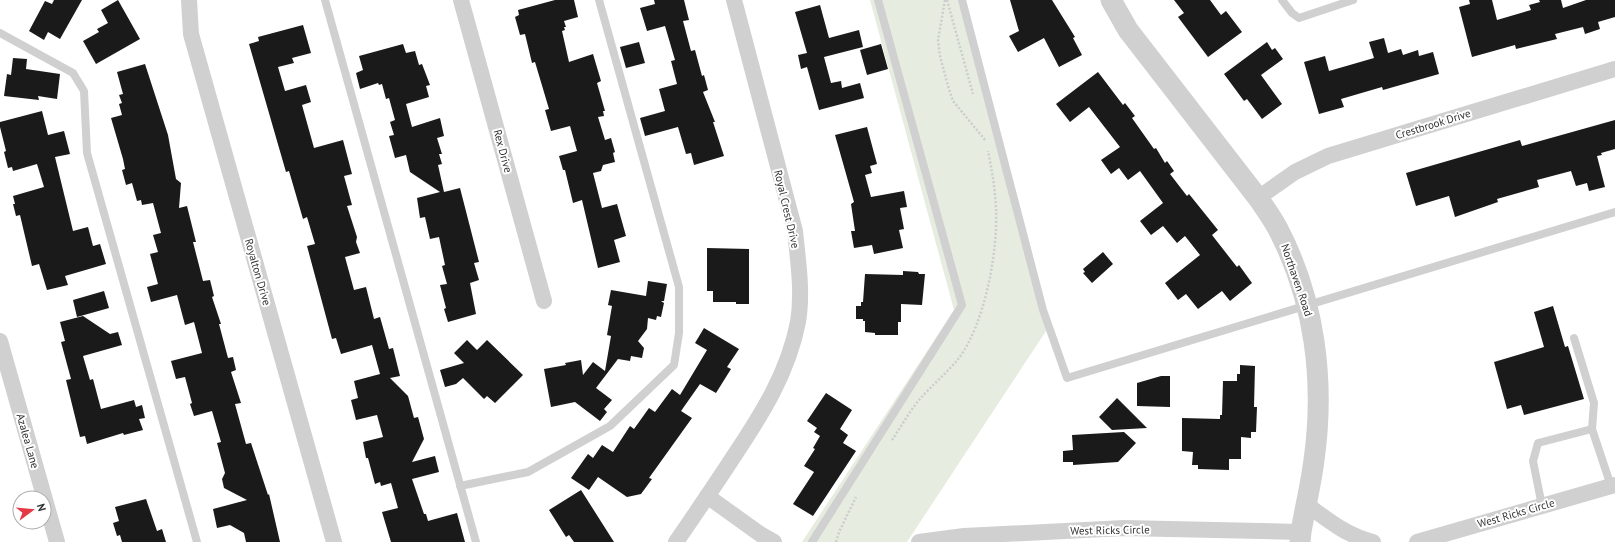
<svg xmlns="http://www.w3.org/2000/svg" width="1615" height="542" font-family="'PT Sans',sans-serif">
<rect width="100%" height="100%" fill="#fff"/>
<path fill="#e6ecdf" d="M 870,0 L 960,0 L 1048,328 L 907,542 L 802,542 L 954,310 Z"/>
<path fill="#1a1a1a" d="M 54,0 L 82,0 L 60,39 L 48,32 L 44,40 L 29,31 L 45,1 L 52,4 Z
M 118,0 L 140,39 L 96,64 L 83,41 L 99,32 L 97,29 L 108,23 L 101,10 Z
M 555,0 L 574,0 L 578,17 L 564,21 L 566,27 L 564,27 L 565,30 L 562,31 L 569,62 L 593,54 L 601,81 L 597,83 L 605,111 L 603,111 L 604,116 L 598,117 L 605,140 L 611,138 L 615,152 L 613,153 L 615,162 L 603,165 L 601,171 L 593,173 L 602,208 L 617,204 L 626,236 L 614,240 L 620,262 L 598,268 L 582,200 L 573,203 L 565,170 L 563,170 L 559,156 L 577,151 L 570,126 L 551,131 L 545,110 L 549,109 L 535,62 L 532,63 L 525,34 L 520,35 L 515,17 L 519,15 L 518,10 Z
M 654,0 L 684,0 L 689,20 L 683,21 L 691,51 L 695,50 L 702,76 L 704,75 L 708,90 L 703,92 L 715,122 L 713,122 L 724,156 L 694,165 L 691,153 L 686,154 L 678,127 L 645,136 L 640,118 L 665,111 L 659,89 L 677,84 L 671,61 L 675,60 L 665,26 L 647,31 L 640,8 L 655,4 Z
M 1010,0 L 1052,0 L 1075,37 L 1073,38 L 1082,55 L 1059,67 L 1044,38 L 1018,52 L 1009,36 L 1019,31 Z
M 1174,0 L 1210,0 L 1221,15 L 1226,11 L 1242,32 L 1208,57 L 1178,17 L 1184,13 Z
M 1469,0 L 1492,0 L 1497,20 L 1531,10 L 1529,5 L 1540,2 L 1539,0 L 1561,0 L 1563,8 L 1586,0 L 1615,0 L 1615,17 L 1598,22 L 1600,29 L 1585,34 L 1583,27 L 1555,34 L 1557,39 L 1516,49 L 1515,45 L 1472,57 L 1459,7 L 1470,4 Z
M 820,5 L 829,38 L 859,30 L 863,47 L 824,57 L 831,83 L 841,81 L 842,88 L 860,83 L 864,98 L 819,110 L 807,67 L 801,69 L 798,55 L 807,53 L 795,12 Z
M 303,25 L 311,53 L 292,58 L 294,63 L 278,67 L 285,91 L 306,85 L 311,102 L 302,105 L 314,148 L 343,140 L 352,174 L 344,176 L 352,205 L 347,206 L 357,237 L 356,242 L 360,253 L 345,257 L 354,290 L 366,287 L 374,319 L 380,317 L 389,349 L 393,348 L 400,376 L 390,378 L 408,396 L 414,418 L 418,417 L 424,439 L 412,462 L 435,456 L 439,472 L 412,479 L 424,514 L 426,514 L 428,521 L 457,513 L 465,542 L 391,542 L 382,512 L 398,508 L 391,483 L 381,486 L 380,482 L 375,484 L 368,458 L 366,458 L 363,442 L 383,437 L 377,415 L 356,420 L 351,400 L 358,398 L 354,381 L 380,374 L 372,345 L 341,354 L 336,338 L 332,339 L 307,246 L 315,244 L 307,217 L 303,219 L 289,171 L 286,172 L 249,44 L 259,41 L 258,37 Z
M 1384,38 L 1388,53 L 1401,49 L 1403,55 L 1418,50 L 1419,56 L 1433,52 L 1439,74 L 1383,90 L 1382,87 L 1341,99 L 1344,107 L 1319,114 L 1304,62 L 1325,56 L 1329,71 L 1374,58 L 1369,42 Z
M 639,42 L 645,63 L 626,68 L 620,47 Z
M 1267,42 L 1272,50 L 1275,48 L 1283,59 L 1261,75 L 1282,104 L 1262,119 L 1247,99 L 1244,101 L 1224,74 Z
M 403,44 L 406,53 L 415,51 L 419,65 L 422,64 L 430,85 L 426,86 L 429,97 L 406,104 L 412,127 L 440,118 L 444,136 L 437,138 L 442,154 L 439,154 L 442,164 L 438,165 L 444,192 L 460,188 L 479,262 L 474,263 L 479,280 L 470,283 L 476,314 L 448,322 L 444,309 L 446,308 L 440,285 L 447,284 L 442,266 L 445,265 L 439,237 L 430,239 L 425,217 L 420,218 L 417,198 L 440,192 L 410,172 L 406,155 L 395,158 L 389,136 L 394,135 L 390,122 L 395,120 L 389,98 L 386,99 L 382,84 L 379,85 L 378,83 L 360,89 L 356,73 L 363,70 L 359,56 Z
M 881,44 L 888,69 L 867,75 L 860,50 Z
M 13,58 L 27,59 L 26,69 L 60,74 L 57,99 L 38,96 L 39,100 L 4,96 L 7,74 L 11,75 Z
M 145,64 L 168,135 L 176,179 L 181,183 L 179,208 L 187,206 L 196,242 L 193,242 L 203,281 L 210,280 L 214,296 L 212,297 L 221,324 L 219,324 L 228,358 L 233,357 L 236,370 L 231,372 L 241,403 L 235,404 L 246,444 L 251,443 L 268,495 L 269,494 L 280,542 L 246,542 L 244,533 L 230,525 L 217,528 L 213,509 L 247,500 L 224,488 L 222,479 L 225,473 L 217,443 L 221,442 L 212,411 L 194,416 L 190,404 L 192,403 L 185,377 L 176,379 L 171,361 L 202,353 L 194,322 L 185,325 L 177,295 L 151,302 L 147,287 L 158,284 L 150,254 L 158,252 L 153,235 L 161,233 L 153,203 L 142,205 L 141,200 L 137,201 L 132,183 L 126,185 L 122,170 L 125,169 L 123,159 L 111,118 L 122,115 L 119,104 L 122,103 L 119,95 L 123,94 L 117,72 Z
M 1098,72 L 1123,105 L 1125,103 L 1135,116 L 1132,118 L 1154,149 L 1156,148 L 1165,163 L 1167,161 L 1174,171 L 1170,174 L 1187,196 L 1189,194 L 1218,230 L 1212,235 L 1237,267 L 1239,265 L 1252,283 L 1230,301 L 1222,291 L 1198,309 L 1186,294 L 1178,300 L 1165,283 L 1200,255 L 1185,236 L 1177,243 L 1163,226 L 1151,235 L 1140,221 L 1163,203 L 1140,171 L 1128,180 L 1119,168 L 1111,174 L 1101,160 L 1120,147 L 1089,107 L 1070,122 L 1056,104 Z
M 42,111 L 48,135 L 64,131 L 70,154 L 55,157 L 73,231 L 88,227 L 93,246 L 100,244 L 106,264 L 65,276 L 68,285 L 47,290 L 39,264 L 32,266 L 20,215 L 16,216 L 13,204 L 15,204 L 13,196 L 44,187 L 37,164 L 13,171 L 12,167 L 8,168 L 4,152 L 6,151 L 0,127 L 0,122 Z
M 1615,120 L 1615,149 L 1601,153 L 1602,155 L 1597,156 L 1605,187 L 1589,191 L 1587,183 L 1576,186 L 1571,171 L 1537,180 L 1539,187 L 1497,199 L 1498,202 L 1455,217 L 1449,196 L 1416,206 L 1406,173 L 1520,140 L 1522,146 Z
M 867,127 L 877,164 L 870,166 L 872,173 L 865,175 L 871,197 L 904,191 L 907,207 L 900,208 L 904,229 L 899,230 L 903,248 L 874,254 L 872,245 L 854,248 L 851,231 L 855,231 L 851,204 L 854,202 L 835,135 Z
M 707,248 L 749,249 L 749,304 L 736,304 L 736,302 L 713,302 L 713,291 L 707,291 Z
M 1103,252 L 1113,264 L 1092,283 L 1083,273 L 1085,272 L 1083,269 Z
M 903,271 L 918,272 L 919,274 L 925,274 L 922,305 L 901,304 L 901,322 L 898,322 L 898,335 L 875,335 L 875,333 L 865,332 L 865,321 L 863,321 L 863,319 L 856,319 L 856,306 L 861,306 L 861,302 L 863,302 L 865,274 L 903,275 Z
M 648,281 L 667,284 L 664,301 L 661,301 L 664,303 L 661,317 L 657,316 L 656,320 L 648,318 L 647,329 L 638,341 L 644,348 L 642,358 L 631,356 L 630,361 L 618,359 L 596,388 L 612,400 L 604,409 L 607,412 L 600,421 L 575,402 L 551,407 L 544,369 L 566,365 L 565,363 L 581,360 L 583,375 L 593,362 L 605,371 L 611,336 L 607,335 L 612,306 L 608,305 L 611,290 L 646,296 Z
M 104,291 L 109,308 L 77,317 L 73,300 Z
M 1553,306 L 1565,347 L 1568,346 L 1584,399 L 1524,415 L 1521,405 L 1507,409 L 1494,362 L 1544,347 L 1534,312 Z
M 83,316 L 110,334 L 118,332 L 122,345 L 83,356 L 90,380 L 93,379 L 101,409 L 134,400 L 136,407 L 142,405 L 145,418 L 139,419 L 143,430 L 124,435 L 123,433 L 87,444 L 85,436 L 80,437 L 66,380 L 71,379 L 61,342 L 65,341 L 60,322 Z
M 704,328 L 739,349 L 727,367 L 731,369 L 716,393 L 700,384 L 681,411 L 692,418 L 649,478 L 652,479 L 641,494 L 627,497 L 598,477 L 589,490 L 571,478 L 588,454 L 593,458 L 602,445 L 613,452 L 630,426 L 634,429 L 649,408 L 655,412 L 672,389 L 680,395 L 707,350 L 695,343 Z
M 467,340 L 477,350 L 487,340 L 523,375 L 495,403 L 487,396 L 484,399 L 463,378 L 456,384 L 445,387 L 440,370 L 464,363 L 454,353 Z
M 1240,365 L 1255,366 L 1254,407 L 1257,407 L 1256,432 L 1251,432 L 1251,438 L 1241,437 L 1241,459 L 1229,459 L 1229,470 L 1198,469 L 1198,465 L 1192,465 L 1193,452 L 1182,451 L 1182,418 L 1220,419 L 1220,415 L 1222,415 L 1223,381 L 1237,381 L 1237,374 L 1240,374 Z
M 1161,376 L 1170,376 L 1170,407 L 1137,406 L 1137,383 Z
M 826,393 L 852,410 L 840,429 L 848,435 L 843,443 L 856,451 L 813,516 L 793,504 L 814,472 L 804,466 L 815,449 L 813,448 L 820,436 L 814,432 L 817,428 L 807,421 Z
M 1117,398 L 1147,428 L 1112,430 L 1099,417 Z
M 1124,432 L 1136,443 L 1118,462 L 1073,465 L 1073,462 L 1063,462 L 1063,451 L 1073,450 L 1072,435 Z
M 581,490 L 614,542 L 574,542 L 569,535 L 566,537 L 549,510 Z
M 146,499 L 157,531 L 162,529 L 166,542 L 122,542 L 120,535 L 117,536 L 113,523 L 119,521 L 115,507 Z"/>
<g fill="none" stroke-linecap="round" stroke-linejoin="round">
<path stroke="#cdcdcd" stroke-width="2.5" stroke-dasharray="2 2" stroke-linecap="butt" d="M 945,0 L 938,40 L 940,56 L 948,86 L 953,101 L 986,141
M 947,0 L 973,94
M 892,440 C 901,427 909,412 919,400 C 931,386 948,372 959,358 C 985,323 998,252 996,208 C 995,189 992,170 988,151
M 836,542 L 839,532 L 856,497"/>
<path stroke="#d0d0d0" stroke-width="8" d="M 325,0 L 476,542
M 962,0 L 1043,310 L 1067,378 L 1615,212
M 1282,0 L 1292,13 L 1299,18 L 1353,0
M 0,33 L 73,73 L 84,91 L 87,153 L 197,542
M 1574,338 L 1594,403 L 1592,429 L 1611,486
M 460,486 L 528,472 L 610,426 L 674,365 L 679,333 L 679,287 L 599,0
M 1542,506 L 1533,461 L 1538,443 L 1592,429
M 812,542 L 962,305 L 878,0"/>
<path stroke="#d0d0d0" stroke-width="16" d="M 189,0 L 191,34 L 334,542
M 461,0 L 544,301
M 1258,198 L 1295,172 L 1328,156 L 1615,69
M 0,341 L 57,542
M 707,496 L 760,534 L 774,542
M 1306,504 C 1328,520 1347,536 1373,542
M 676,542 C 696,513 715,485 734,456 C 762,414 788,373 798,322 C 803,292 798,261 795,231 L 734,0
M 919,542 L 964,536 L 1124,528 L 1301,532
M 1417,542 L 1615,485"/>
<path stroke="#d0d0d0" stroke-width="21" d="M 1111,0 L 1128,30 L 1258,198 C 1265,208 1272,218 1278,229 C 1315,300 1325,381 1314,460 C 1311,484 1305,508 1301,532 L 1300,542"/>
</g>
<g text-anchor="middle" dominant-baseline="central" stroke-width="4" stroke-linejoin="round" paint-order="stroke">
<g font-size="11" fill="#333" stroke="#fff">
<text transform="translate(1433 124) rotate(-17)">Crestbrook Drive</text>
<text transform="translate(503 151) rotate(75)">Rex Drive</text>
<text transform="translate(787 209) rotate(77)">Royal Crest Drive</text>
<text transform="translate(258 272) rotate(74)">Royalton Drive</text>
<text transform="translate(1297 280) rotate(71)">Northaven Road</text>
<text transform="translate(28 441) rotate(74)">Azalea Lane</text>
<text transform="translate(1516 513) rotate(-16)">West Ricks Circle</text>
<text transform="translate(1110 530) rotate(-1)">West Ricks Circle</text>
</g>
</g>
<g transform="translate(32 510) rotate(74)"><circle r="19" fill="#ffffff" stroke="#adadad"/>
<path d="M0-3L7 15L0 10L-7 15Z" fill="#e63946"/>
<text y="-6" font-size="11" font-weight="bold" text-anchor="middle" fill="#333333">N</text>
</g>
</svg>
